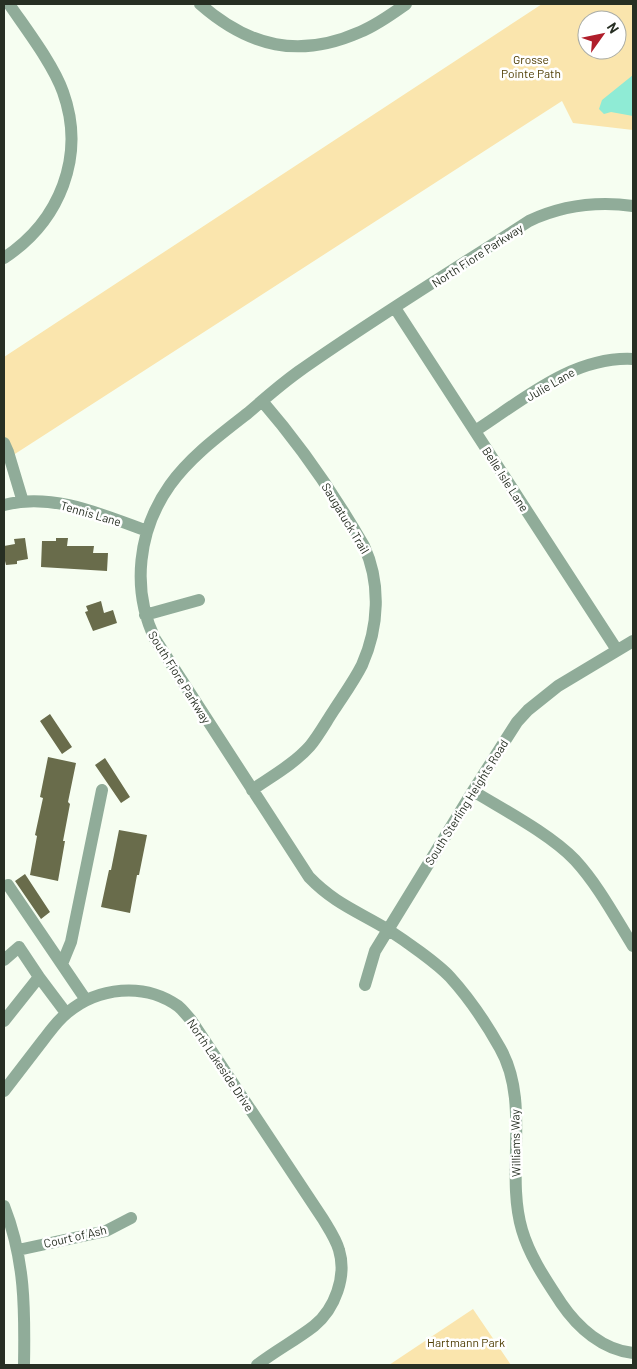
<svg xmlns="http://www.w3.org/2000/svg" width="637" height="1369" font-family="Barlow,sans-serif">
<rect width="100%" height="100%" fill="#f6fef1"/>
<path fill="#fae5ad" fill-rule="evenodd" d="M 542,4 L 633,4 L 633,130 L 573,123 L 562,101 L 4,461 L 4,357 ZM 587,20 L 617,20 L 617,50 L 587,50 Z
M 473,1309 L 511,1365 L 389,1365 Z"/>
<path fill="#8febd5" d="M 633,75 L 633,116 L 611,112 L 604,114 L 599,109 L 602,100 Z"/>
<path fill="#696c4b" d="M 25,538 L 28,559 L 17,561 L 17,564 L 6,565 L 5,561 L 4,561 L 4,546 L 15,544 L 14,539 Z
M 56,538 L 68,538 L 67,546 L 94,546 L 93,553 L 108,553 L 107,571 L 41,567 L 42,541 L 56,541 Z
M 101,601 L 104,613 L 113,610 L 117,623 L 93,631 L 85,612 L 88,611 L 86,606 Z
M 50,714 L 72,747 L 62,754 L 40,721 Z
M 48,757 L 76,763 L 68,802 L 70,804 L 63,841 L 65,841 L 58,881 L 30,875 L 37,836 L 35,835 L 43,798 L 40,797 Z
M 105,758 L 130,797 L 121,803 L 95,765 Z
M 119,830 L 147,835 L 139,875 L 137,875 L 130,913 L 101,907 L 109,870 L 111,870 Z
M 25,874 L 50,912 L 41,919 L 15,881 Z"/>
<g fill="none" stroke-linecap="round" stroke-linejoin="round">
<path stroke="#90ac99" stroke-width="12" d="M 200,4 C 249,47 299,59 360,32 C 377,25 392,14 406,4
M 633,206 C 596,201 563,205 529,221 C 452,271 373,319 298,372 C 280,385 264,399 248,413 C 220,435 191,456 170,485 C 138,530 131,589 155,639 L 309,877 C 334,903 357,911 387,929 C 404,940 437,963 450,977 C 469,998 486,1023 500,1048 C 531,1102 505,1173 522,1230 C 530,1257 546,1280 561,1303 C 578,1328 603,1350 633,1353
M 4,258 C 60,221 86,156 63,92 C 53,64 26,29 9,4
M 395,308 L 617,650
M 475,431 C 523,400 573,356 633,359
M 4,443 L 8,452 L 23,502
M 4,505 C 52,492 103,515 147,531
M 145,615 L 199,600
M 252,790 C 272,776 294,764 310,746 C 319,735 326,722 334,710 C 343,696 354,681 362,665 C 379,627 381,583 364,546 C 334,494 301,446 262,401
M 473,791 C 504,810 550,834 575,860 C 598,885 615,917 633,946
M 8,885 L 86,1000
M 4,960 L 19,947 L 39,977 L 4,1021
M 62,964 L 71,942 L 102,790
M 39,977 L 66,1013
M 365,985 L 375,951 L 473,791 L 517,722 L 528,710 L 558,686 L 633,641
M 4,1091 C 17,1074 30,1057 44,1039 C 51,1030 58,1020 67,1013 C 98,987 144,982 178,1006 C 183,1010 187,1016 191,1020 L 323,1219 C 329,1229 336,1239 339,1250 C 347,1276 335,1309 314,1326 C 296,1340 275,1351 257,1365
M 4,1206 C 25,1259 25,1309 24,1365
M 18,1250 L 106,1231 L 131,1218"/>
</g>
<g text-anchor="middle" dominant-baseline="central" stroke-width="5" stroke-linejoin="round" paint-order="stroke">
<g font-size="12" fill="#4e3c02" stroke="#fff">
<text x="531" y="59">Grosse<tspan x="531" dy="14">Pointe Path</tspan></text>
<text x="466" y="1342">Hartmann Park</text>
</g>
<g font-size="12" fill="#272f23" stroke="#fff">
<text transform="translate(477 255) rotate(-33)">North Fiore Parkway</text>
<text transform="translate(550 384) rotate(-30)">Julie Lane</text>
<text transform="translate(506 479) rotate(57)">Belle Isle Lane</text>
<text transform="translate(91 513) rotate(16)">Tennis Lane</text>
<text transform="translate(346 518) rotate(59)">Saugatuck Trail</text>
<text transform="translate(180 677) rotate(58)">South Fiore Parkway</text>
<text transform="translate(466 802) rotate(-58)">South Sterling Heights Road</text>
<text transform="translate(221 1065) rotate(56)">North Lakeside Drive</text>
<text transform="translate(515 1143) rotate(-91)">Williams Way</text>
<text transform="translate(75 1236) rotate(-13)">Court of Ash</text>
</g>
</g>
<rect width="637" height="1369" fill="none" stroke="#272f23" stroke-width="10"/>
<g transform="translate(602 35) rotate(57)"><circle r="24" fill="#ffffff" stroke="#a9aca7"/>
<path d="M0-4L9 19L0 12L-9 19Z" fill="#b01e2b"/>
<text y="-8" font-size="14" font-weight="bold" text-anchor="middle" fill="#272f23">N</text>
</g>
</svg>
